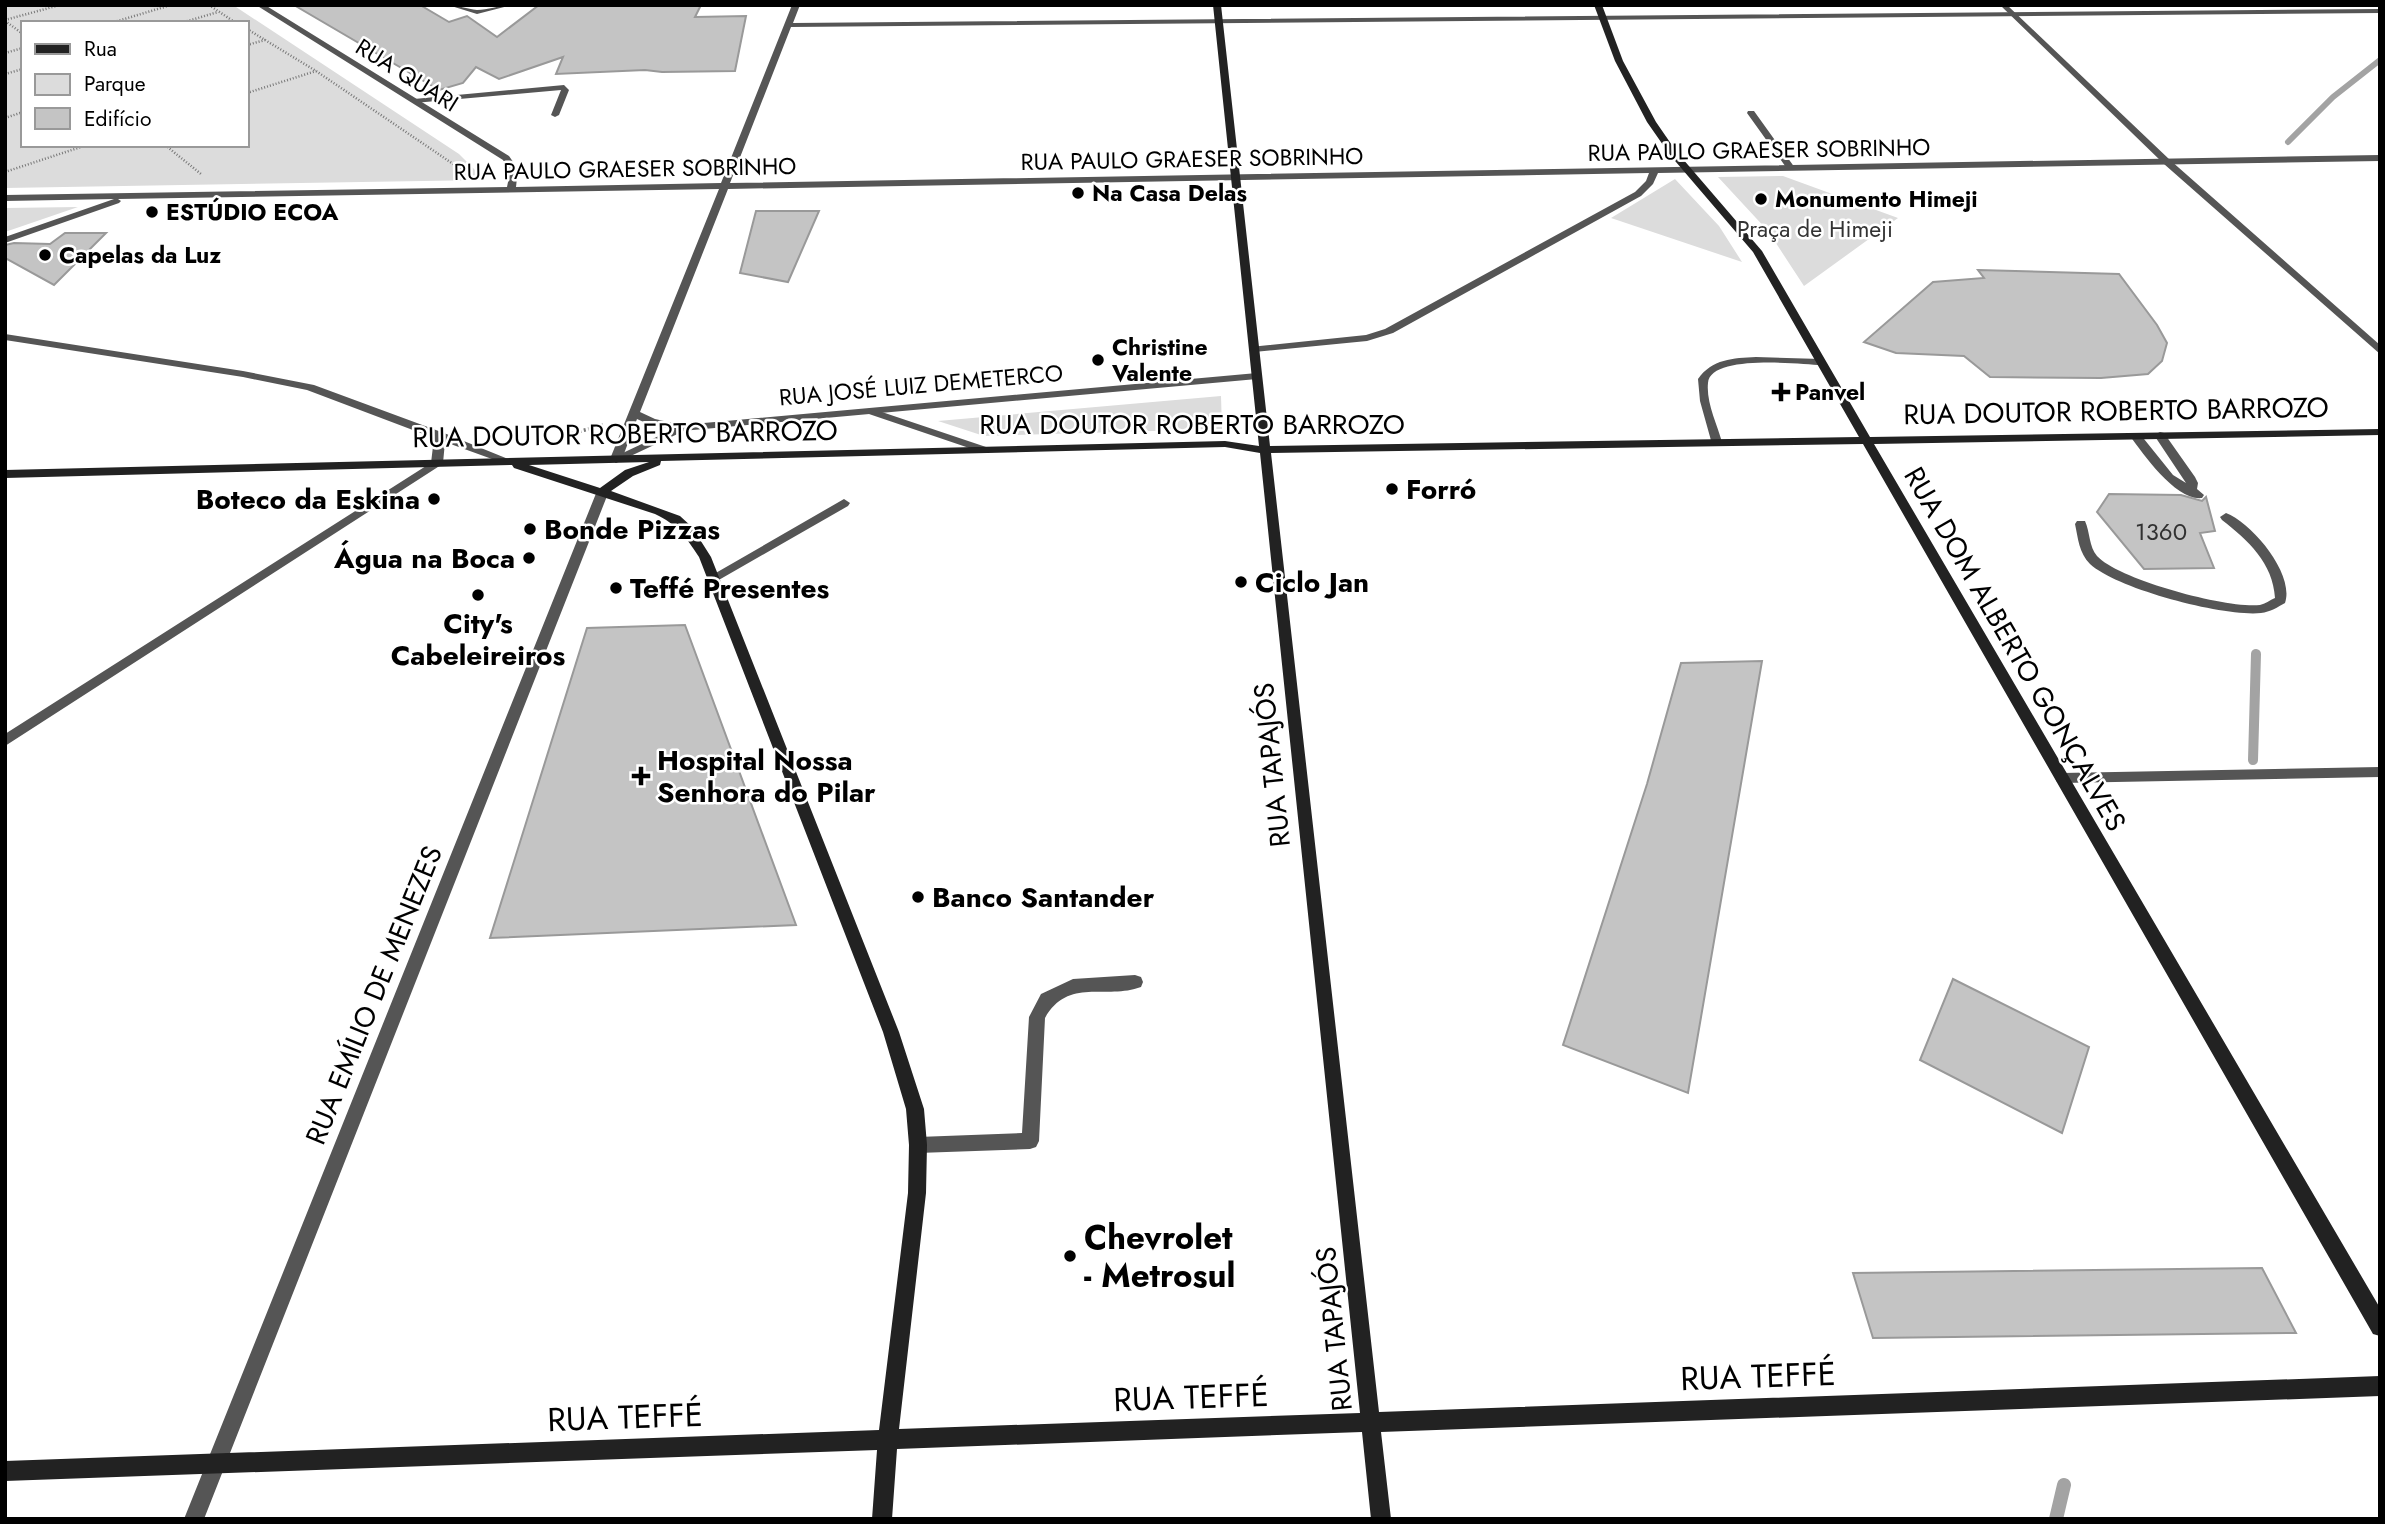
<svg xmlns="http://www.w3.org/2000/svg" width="2385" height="1524" font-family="Jost,sans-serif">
<rect width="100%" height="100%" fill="#fff"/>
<path fill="#dcdcdc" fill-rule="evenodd" d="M 5,5 L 233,5 L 459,154 L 485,180 L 5,188 ZM 23,23 L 247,23 L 247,145 L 23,145 Z
M 1783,176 L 1898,218 L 1804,286 L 1768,231 L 1718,177 Z
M 1675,179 L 1719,226 L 1742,262 L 1611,218 Z
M 78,207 L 5,232 L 5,208 Z
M 1221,396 L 1222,429 L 984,436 L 938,421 Z"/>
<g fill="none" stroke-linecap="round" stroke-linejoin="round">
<path stroke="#a3a3a3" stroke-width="6" d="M 2288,142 L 2333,97 L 2380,60"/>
<path stroke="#a3a3a3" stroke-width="10" d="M 2253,760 L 2256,654"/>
<path stroke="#a3a3a3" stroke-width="14" d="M 2056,1519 L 2064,1485"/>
</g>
<path fill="#c4c4c4" stroke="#999" stroke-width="2" d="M 294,5 L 420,5 L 449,22 L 467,16 L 497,37 L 539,5 L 701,5 L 695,17 L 746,16 L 735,71 L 662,72 L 645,70 L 556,74 L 563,57 L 499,79 L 476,67 L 463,83 L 439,90 Z
M 756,211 L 819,211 L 788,282 L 740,273 Z
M 65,233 L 106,233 L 54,285 L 5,258 L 5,245 L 14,243 L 50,244 Z
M 1978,270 L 2119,274 L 2157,325 L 2167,343 L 2162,361 L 2148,374 L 2101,378 L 1990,377 L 1964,356 L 1896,353 L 1864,342 L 1933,282 L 1984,278 Z
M 2109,494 L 2181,495 L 2202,501 L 2206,497 L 2215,531 L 2200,533 L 2214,568 L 2144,569 L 2097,512 Z
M 685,625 L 796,925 L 490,938 L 587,628 Z
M 1762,661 L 1688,1093 L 1563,1045 L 1647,784 L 1681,663 Z
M 1953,979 L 2089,1047 L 2062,1133 L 1920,1060 Z
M 2262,1268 L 2296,1333 L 1873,1338 L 1853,1273 Z"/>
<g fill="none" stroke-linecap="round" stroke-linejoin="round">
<path stroke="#777" stroke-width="2.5" stroke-dasharray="1 2" stroke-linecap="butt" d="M 209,5 L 236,23
M 5,20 L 60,5
M 5,21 L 23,34
M 111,23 L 171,5
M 181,23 L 218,12
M 247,29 L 316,71 L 462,170
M 247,45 L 265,40
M 5,53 L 23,48
M 5,74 L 23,69
M 247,93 L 316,71
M 5,118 L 23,112
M 165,145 L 201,174
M 5,172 L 87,145"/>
<path stroke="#777" stroke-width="3.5" stroke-dasharray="2 2.5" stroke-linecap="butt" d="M 562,436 L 604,425"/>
<path fill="#555" fill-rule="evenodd" d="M 448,5 C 458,5 467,9 477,10 C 488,10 501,5 512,5 L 477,14 Z
M 564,85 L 569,90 L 559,115 L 555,117 L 551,115 L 561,90 L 414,103 L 410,101 L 414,99 Z
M 1748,111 L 1754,111 L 1795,168 L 1794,170 L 1788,170 L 1747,113 Z
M 1756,357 L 1821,359 L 1826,362 L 1821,365 C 1800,364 1710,354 1708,383 C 1706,402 1717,424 1722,442 L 1720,444 L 1712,444 L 1700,401 L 1698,379 C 1712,359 1733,358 1756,357 Z
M 870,408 L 989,448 L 991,450 L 989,452 L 981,452 L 866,413 L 865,411 Z
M 682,425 L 688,428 L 686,430 L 620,461 L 616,463 L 610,459 Z
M 2160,432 L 2164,433 L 2195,477 L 2198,483 L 2197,489 L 2204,495 L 2202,498 C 2176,501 2144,455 2130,436 L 2132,434 L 2140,434 L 2173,475 L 2186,483 L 2154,435 Z
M 844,499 L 850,503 L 848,506 L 717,581 L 709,581 L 707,578 Z
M 2226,513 C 2252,523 2295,574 2285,603 C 2278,607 2270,612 2261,613 C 2224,617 2117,589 2090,564 C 2079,553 2078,538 2075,524 L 2077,521 L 2085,521 C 2090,532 2089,547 2097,556 C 2119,580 2228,609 2260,605 C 2265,604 2270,600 2275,598 C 2273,563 2248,540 2222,520 L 2220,517 Z
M 1135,975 L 1141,977 L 1143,982 L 1141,987 C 1106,1000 1068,977 1045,1018 L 1039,1141 L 1036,1147 L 1030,1149 L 918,1153 L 912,1151 L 909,1145 L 912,1139 L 918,1137 L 1022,1133 L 1029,1017 L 1041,994 L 1073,979 Z"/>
<path fill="#555" fill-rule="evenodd" d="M 256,5 L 265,5 L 509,156 L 518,169 L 516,187 L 721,183 L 792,5 L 800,5 L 793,23 L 2380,9 L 2380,13 L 791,27 L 730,183 L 2380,155 L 2380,161 L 1658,173 L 1653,184 L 1641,196 L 1393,333 L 1367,341 L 1254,352 L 1249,349 L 1250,347 L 1366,335 L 1385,329 L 1635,192 L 1646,181 L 1649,173 L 728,189 L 640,412 L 655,419 L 682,425 L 1257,373 L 1262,376 L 1257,379 L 682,431 L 648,424 L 637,419 L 622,459 L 616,463 L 610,459 L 719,189 L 118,199 L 121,201 L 119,203 L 5,243 L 5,237 L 114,199 L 5,201 L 5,195 L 507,187 L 510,172 L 503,160 Z
M 437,459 L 441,461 L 441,465 L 5,746 L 5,734 Z
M 603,487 L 609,491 L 204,1519 L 184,1519 L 597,491 Z
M 2380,767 L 2380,777 L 2062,783 L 2057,782 L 2055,778 L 2057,774 L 2062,773 Z"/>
<path fill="#555" fill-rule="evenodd" d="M 2000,5 L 2007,5 L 2170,160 L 2380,345 L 2380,354 L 2164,164 Z
M 5,334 L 243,371 L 314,385 L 444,433 L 513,461 L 511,463 L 503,463 L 445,442 L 443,463 L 437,467 L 431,463 L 434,438 L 307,390 L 243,377 L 5,340 Z"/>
<path fill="#222" fill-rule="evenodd" d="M 1213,5 L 1221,5 L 1270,446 L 1859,437 L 1753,252 L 1670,155 L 1647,122 L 1615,61 L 1594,5 L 1602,5 L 1623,61 L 1656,122 L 1676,151 L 1762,251 L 1870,437 L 2380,429 L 2380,435 L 1874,444 L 2380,1308 L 2380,1336 L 2373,1334 L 1863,444 L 1271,453 L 1379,1412 L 2380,1376 L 2380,1396 L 1381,1432 L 1391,1519 L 1371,1519 L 1362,1432 L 897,1449 L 892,1519 L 872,1519 L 877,1450 L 5,1481 L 5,1461 L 879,1430 L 908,1193 L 909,1145 L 906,1109 L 883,1032 L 699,557 C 686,537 677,524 655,514 L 514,468 L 512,465 L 5,478 L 5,470 L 1225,441 L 1259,446 ZM 1225,447 L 1260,453 L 1360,1413 L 899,1429 L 926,1193 L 927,1145 L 924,1109 L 899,1032 L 711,557 L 692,527 L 680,516 L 611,491 L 633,476 L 660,465 L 661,461 ZM 649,462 L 625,470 L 600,488 L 529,465 Z"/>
</g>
<g fill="#000" stroke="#fff" stroke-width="2.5">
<circle cx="1078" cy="193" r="7"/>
<circle cx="1761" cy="199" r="7"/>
<circle cx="152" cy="212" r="7"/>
<circle cx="45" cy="255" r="7"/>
<circle cx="1098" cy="360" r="7"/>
<path d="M1777.5 381.5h7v7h7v7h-7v7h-7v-7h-7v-7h7z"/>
<circle cx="1392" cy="489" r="7"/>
<circle cx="434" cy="499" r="7"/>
<circle cx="530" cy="529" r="7"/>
<circle cx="529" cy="558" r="7"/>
<circle cx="1241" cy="582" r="7"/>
<circle cx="616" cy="588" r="7"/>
<circle cx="478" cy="595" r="7"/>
<path d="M637.5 765.5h7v7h7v7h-7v7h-7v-7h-7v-7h7z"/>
<circle cx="918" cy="897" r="7"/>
<circle cx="1070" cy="1256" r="7"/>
</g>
<g text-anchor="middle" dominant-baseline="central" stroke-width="5" stroke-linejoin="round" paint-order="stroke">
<g font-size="23" fill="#000" stroke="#fff">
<text transform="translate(407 75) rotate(32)">RUA QUARI</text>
<text transform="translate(1759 150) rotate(-1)">RUA PAULO GRAESER SOBRINHO</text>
<text transform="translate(1192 159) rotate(-1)">RUA PAULO GRAESER SOBRINHO</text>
<text transform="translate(625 169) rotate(-1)">RUA PAULO GRAESER SOBRINHO</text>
<text transform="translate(921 385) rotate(-5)">RUA JOSÉ LUIZ DEMETERCO</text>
</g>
<g font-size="23" font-weight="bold" fill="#000" stroke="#fff" text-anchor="start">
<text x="1092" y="193">Na Casa Delas</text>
<text x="1775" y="199">Monumento Himeji</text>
<text x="166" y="212">ESTÚDIO ECOA</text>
<text x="59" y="255">Capelas da Luz</text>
<text x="1112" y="347">Christine<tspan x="1112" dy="26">Valente</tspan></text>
<text x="1795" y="392">Panvel</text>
</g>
<g font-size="23" fill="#333" stroke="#fff">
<text x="1815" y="229">Praça de Himeji</text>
</g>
<g font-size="24" fill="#313131">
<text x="2161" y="531">1360</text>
</g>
<g font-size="28" fill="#000" stroke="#fff">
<text transform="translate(2116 411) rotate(-1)">RUA DOUTOR ROBERTO BARROZO</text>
<text x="1192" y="424">RUA DOUTOR ROBERTO BARROZO</text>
<text transform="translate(625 434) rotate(-1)">RUA DOUTOR ROBERTO BARROZO</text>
<text transform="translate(2015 649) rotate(60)">RUA DOM ALBERTO GONÇALVES</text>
<text transform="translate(1272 765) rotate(-96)">RUA TAPAJÓS</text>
<text transform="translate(374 995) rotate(-68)">RUA EMÍLIO DE MENEZES</text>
<text transform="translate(1334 1329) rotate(-96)">RUA TAPAJÓS</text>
</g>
<g font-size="28" font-weight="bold" fill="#000" stroke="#fff" text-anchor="start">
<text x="1406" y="489">Forró</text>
<text x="420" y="499" text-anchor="end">Boteco da Eskina</text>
<text x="544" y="529">Bonde Pizzas</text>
<text x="515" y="558" text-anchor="end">Água na Boca</text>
<text x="1255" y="582">Ciclo Jan</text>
<text x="630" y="588">Teffé Presentes</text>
<text x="478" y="623" text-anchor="middle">City's<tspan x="478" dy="32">Cabeleireiros</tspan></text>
<text x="657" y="760">Hospital Nossa<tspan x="657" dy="32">Senhora do Pilar</tspan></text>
<text x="932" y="897">Banco Santander</text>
</g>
<g font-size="33" font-weight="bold" fill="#000" stroke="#fff" text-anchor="start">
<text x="1084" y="1237">Chevrolet<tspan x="1084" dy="38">- Metrosul</tspan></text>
</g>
<g font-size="33" fill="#000" stroke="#fff">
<text transform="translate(1758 1376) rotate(-2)">RUA TEFFÉ</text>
<text transform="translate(1191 1397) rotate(-2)">RUA TEFFÉ</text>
<text transform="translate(625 1417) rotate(-2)">RUA TEFFÉ</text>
</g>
</g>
<rect width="2385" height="1524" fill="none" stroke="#000000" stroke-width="14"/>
<rect x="21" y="21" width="228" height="126" fill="#ffffff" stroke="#999999" stroke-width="2"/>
<rect x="35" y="44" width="35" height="10" fill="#222222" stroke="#999999" stroke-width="2"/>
<text x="84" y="56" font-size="21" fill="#000000">Rua</text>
<rect x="35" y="74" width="35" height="21" fill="#dcdcdc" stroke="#999999" stroke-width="2"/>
<text x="84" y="91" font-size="21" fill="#000000">Parque</text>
<rect x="35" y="108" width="35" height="21" fill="#c4c4c4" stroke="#999999" stroke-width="2"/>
<text x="84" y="126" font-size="21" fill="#000000">Edifício</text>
</svg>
